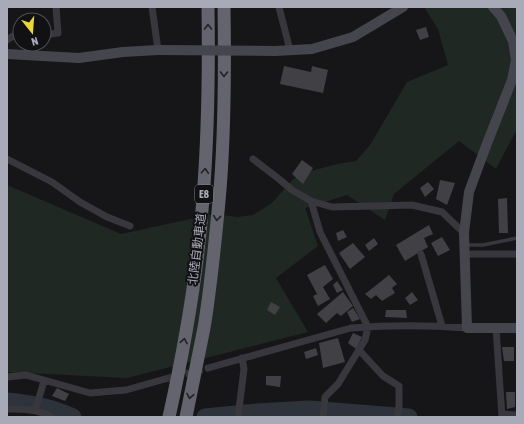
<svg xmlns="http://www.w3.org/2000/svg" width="524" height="424" font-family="'Asap Condensed','Noto Sans JP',sans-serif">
<rect width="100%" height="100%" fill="#161618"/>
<path fill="#202823" d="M 424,7 L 517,7 L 517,129 L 496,169 L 459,141 L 394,194 L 385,220 L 347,195 L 305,208 L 318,246 L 276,278 L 308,332 L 127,378 L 7,372 L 7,185 L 121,234 L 214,214 L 237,217 L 253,215 L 272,203 L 293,179 L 311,171 L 337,164 L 356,161 L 370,145 L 407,82 L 448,65 L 438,29 Z"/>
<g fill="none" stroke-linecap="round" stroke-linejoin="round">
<path stroke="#2d323b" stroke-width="17" d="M 7,401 C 30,403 52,407 73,417
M 205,417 L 257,412 L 309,409 L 409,417"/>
</g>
<path fill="#414045" d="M 426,27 L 429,37 L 420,40 L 416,30 Z
M 284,66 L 311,72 L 312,66 L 328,70 L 323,93 L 280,84 Z
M 302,160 L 313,168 L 303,184 L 292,174 Z
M 440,180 L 455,183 L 447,205 L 436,199 Z
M 428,182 L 434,189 L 425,197 L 420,188 Z
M 507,198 L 508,233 L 499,233 L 498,199 Z
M 429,225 L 433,234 L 424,238 L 428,247 L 405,261 L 396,245 Z
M 343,230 L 347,237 L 338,241 L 336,233 Z
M 442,237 L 450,250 L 438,256 L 431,243 Z
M 374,238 L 378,244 L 369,251 L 365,245 Z
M 353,243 L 365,257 L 350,269 L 339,253 Z
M 325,265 L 333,279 L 323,287 L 330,299 L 318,306 L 313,296 L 317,294 L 307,275 Z
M 389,275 L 397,284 L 392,288 L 395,293 L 382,301 L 376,295 L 371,299 L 365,294 Z
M 337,281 L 343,290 L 337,293 L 333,285 Z
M 343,292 L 353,306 L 341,316 L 337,313 L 326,323 L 317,314 Z
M 412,292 L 418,300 L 410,305 L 405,298 Z
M 271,302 L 280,307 L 275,315 L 267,310 Z
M 353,308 L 360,319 L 352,322 L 347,312 Z
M 386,310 L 406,310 L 407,318 L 385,317 Z
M 353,333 L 362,337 L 356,349 L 348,343 Z
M 338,338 L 345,362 L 323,368 L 319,343 Z
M 502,347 L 514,347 L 514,361 L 504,361 Z
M 316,348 L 318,355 L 306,359 L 304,352 Z
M 266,376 L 281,376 L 280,387 L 266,385 Z
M 57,388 L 69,394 L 65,401 L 52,396 Z
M 506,392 L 515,392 L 515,407 L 507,409 Z"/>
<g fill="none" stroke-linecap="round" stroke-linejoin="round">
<path stroke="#333438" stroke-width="7" stroke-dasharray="7 3.5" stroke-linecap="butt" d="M 165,379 L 208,368"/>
<path stroke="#37373d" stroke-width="3.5" d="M 465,245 L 483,245 L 517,238"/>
<path stroke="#37373d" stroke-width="7" d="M 152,7 L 158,50
M 279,7 L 290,50
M 44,35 L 58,33 L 56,7
M 7,40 L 13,36 L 20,36
M 7,159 L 52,182 L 80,202 L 107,217 L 130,226
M 253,159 L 279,179 L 292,190 L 311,201 L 332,207 L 412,205 L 442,212 L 464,233
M 311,201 L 320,232 L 368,327 L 365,340 L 338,384 L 325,397 L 323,417
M 421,254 L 442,326
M 465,254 L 517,254
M 496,328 L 502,417
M 359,350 L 383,376 L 399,386 L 399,407 L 397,417
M 208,368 L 351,328 C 389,325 428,325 467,328
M 7,377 L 26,375 L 90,393 L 126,390 L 165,379
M 7,409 C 22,409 38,409 52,417
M 35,411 L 44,381
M 502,414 L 517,415
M 238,417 L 244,369 L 242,358"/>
<path stroke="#45464d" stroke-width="10" d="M 493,7 L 501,16 L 513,41 L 516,60 L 512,80 L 486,146 L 469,192 L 464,233 L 467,328 L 517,328
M 275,51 L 312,49 L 353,37 L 403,7
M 7,54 L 79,58 L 123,52 L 158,50"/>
<path stroke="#63646e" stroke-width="13" d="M 169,417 C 185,345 198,272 203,198 C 208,135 209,71 208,7
M 186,417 C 192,387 198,358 204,328 C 211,286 215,243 219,201 C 225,137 225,71 224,7"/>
<path stroke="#45464d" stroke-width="10" d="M 158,50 L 275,51"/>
</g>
<defs><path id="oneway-chevron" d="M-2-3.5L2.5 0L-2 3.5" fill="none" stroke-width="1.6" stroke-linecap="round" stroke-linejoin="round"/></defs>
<g stroke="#212225">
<use href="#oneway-chevron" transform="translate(208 27) rotate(-91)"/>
<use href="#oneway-chevron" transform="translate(224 74) rotate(91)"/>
<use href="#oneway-chevron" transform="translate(205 171) rotate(-87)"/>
<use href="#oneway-chevron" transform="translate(217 218) rotate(96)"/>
<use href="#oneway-chevron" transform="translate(184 341) rotate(-80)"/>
<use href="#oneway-chevron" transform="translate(190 396) rotate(101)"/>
</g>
<g text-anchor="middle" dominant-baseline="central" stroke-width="4" stroke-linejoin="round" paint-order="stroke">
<rect fill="#111113" stroke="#7b7c86" stroke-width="1" x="195" y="185" width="18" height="18" rx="3"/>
<g font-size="11" font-weight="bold" fill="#a9aab7">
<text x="204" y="194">E8</text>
</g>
<g font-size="12" fill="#a9aab7" stroke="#111113">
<text transform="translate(197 249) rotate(-83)">北陸自動車道</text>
</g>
</g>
<rect width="524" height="424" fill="none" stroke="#a9aab7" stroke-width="16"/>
<g transform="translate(32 32) rotate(163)"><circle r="19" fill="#111113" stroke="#4e4e55"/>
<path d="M0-3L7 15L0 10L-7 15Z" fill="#ecd53a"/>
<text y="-6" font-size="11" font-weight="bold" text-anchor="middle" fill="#a9aab7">N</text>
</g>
</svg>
